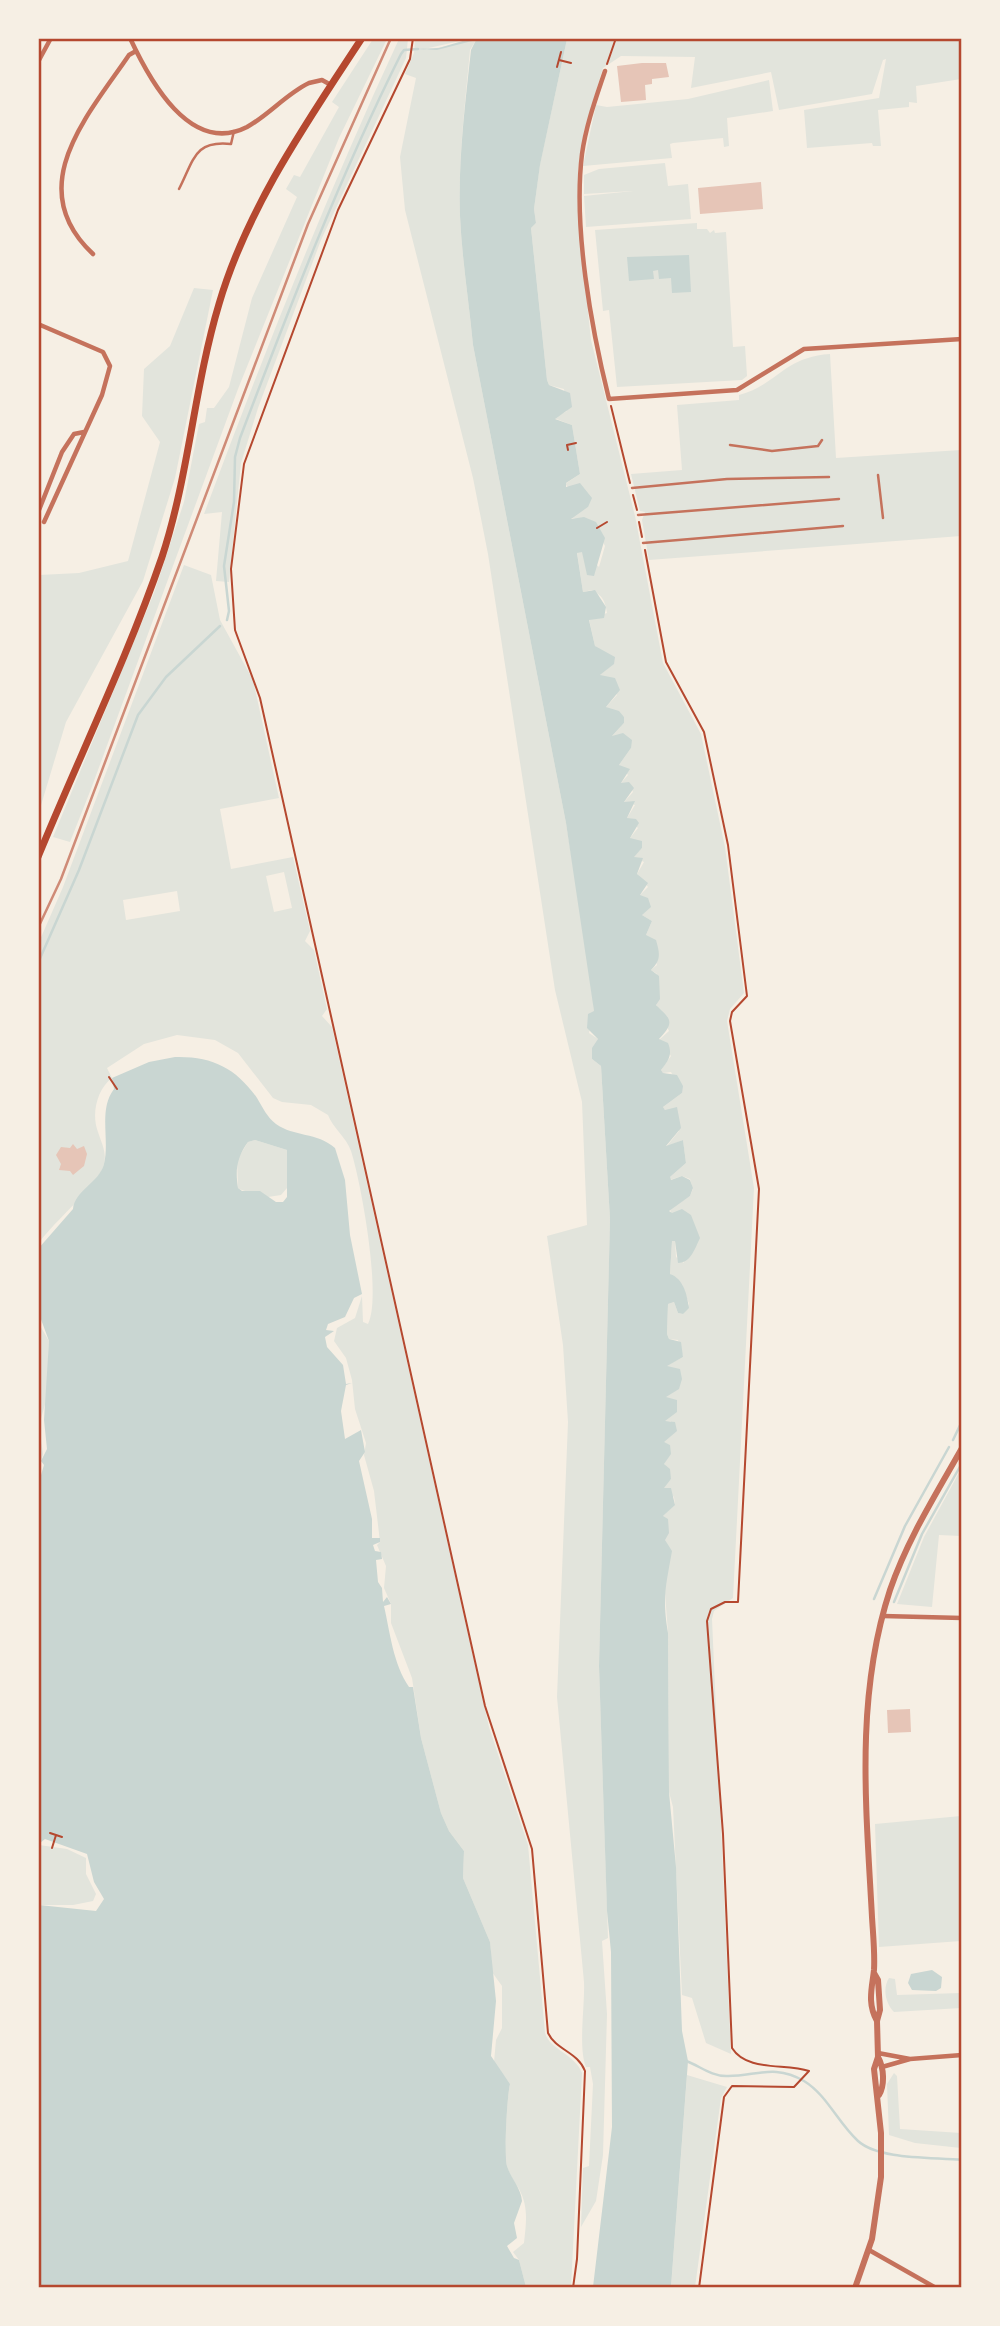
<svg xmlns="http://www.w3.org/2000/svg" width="1000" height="2326" font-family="'Roboto Condensed',sans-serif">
<rect width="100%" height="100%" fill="#f6efe4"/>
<path fill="#e2e4dc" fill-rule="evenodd" d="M 373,39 L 387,39 L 339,138 L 238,389 L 91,789 L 70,842 L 53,837 L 154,593 L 184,502 L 199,424 L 205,422 L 207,408 L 214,408 L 229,387 L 252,298 L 297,197 L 286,189 L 294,175 L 300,177 L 339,107 L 332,102 Z
M 399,39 L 408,39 L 406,58 L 321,240 L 258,408 L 241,463 L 229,582 L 216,581 L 222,512 L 204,514 C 264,353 327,194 399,39 Z
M 415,39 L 469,39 L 424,49 L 427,50 L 476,40 L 470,50 C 465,105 458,161 460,216 C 462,260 469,302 473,345 L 566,823 L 592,983 L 594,1011 L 589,1033 L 598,1039 L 592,1059 L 601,1066 L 610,1219 L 599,1666 L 608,1938 L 602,1941 L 607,2014 L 603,2155 L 596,2201 L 581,2227 L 583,2168 L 589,2166 L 593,2084 L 590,2067 L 586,2067 C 578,2048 585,2006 584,1982 L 557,1697 L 568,1422 L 563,1345 L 547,1236 L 587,1225 L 582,1102 L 555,990 L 488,554 L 473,478 L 405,210 L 400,157 L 416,78 L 405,74 L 414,53 Z
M 567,39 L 961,39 L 961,79 L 916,86 L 917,103 L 909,102 L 909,107 L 878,110 L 881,146 L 873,146 L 872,143 L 807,148 L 804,110 L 879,98 L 886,59 L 883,60 L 872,94 L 779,110 L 771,72 L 691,88 L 695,57 L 621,56 L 603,68 L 584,131 L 578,169 L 579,228 L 591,340 L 635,516 L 663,663 L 701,734 L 725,847 L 744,993 L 730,1009 L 727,1021 L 754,1188 L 733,1598 L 714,1611 L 712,1619 L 731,2054 L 706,2043 L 692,1998 L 682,1995 L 673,1807 L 669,1792 L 668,1633 L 664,1580 L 670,1560 L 665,1540 L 663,1516 L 675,1504 L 674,1497 L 663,1487 L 671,1479 L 664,1464 L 670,1445 L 663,1443 L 671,1421 L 665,1422 L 667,1365 L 683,1357 L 678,1340 L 669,1339 L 667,1334 L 668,1304 L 674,1302 L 678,1313 L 683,1314 L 689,1304 L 682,1284 L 670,1274 L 672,1241 L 675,1240 L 676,1257 L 684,1263 L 670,1209 L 690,1196 L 693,1189 L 690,1179 L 682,1176 L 670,1180 L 670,1177 L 686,1163 L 683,1140 L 666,1147 L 679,1131 L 663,1107 L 682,1093 L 671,1072 L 663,1073 L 661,1070 L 671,1056 L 659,1040 L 669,1031 L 656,1004 L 657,974 L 651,970 L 657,965 L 646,935 L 652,921 L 642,915 L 640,895 L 648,887 L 637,874 L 644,862 L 633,857 L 642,848 L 630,838 L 638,828 L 627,818 L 635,805 L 624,802 L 633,792 L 629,783 L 621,783 L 628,775 L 619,765 L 631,748 L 612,736 L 624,723 L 624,717 L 606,707 L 617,695 L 600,675 L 613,664 L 595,646 L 589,619 L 607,613 C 605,601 603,596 592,590 L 583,592 L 577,552 L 582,551 L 599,567 L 605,546 L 592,521 L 570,518 L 588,507 L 565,484 L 580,474 L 572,425 L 554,418 L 567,411 L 564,389 L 549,385 L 547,380 L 531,228 L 536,223 L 534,209 L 540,164 Z
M 769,80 L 773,111 L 727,118 L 729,146 L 724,147 L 723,138 L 673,143 L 670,144 L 672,158 L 583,166 L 596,105 L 607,107 L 688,99 Z
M 665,163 L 668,186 L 688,184 L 691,219 L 586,227 L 584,196 L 633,191 L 584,194 L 584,175 L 599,169 Z
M 697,223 L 697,229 L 707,229 L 710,233 L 714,230 L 715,233 L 726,232 L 733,347 L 745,346 L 747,376 L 742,380 L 617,387 L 609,310 L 603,311 L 595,230 Z
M 194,288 L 213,290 L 175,478 L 143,581 L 66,722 L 39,812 L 39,575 L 79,573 L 128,561 L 160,442 L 142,416 L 144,369 L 170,346 Z
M 830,354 L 836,458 L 961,450 L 961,536 L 649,560 L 642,520 L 645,512 L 640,511 L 631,474 L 682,470 L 677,405 L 739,400 L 739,395 C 776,386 783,357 830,354 Z
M 184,565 L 211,575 L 220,620 L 253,680 L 279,798 L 220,809 L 231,869 L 293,857 L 310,931 L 305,941 L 314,950 L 327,1009 L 322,1016 L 332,1027 L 489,1727 L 528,1845 L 545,2033 C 550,2050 575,2054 582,2073 L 571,2287 L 526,2287 L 519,2260 L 513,2252 L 524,2243 C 526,2224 529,2207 519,2189 C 515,2182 509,2175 507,2166 C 504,2153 507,2097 510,2084 L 494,2062 L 496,2040 L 502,2028 L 502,1986 L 492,1972 L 490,1942 L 463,1878 L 464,1851 L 449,1831 L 441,1813 L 421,1738 L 412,1678 L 391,1623 L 391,1604 L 384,1588 L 386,1566 L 377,1545 L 380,1542 L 374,1491 L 364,1455 L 366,1443 L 355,1409 L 352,1380 L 346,1358 L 334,1341 L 337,1328 L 355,1318 L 362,1296 L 363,1322 L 368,1324 C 382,1297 361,1182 351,1151 C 346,1137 333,1128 328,1115 L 311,1105 L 282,1102 L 273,1098 L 238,1053 L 215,1040 L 177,1035 L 144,1044 L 107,1068 L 112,1078 C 97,1089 91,1114 98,1132 C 101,1142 107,1152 104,1164 C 100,1184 53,1222 39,1243 L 39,942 L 63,887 ZM 284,872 L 292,908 L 274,912 L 266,876 ZM 177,891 L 180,911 L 126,920 L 123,900 Z
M 255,1140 L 287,1150 L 287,1188 L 281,1195 L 268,1197 C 257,1189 246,1194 238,1188 L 237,1160 L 248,1142 Z
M 39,1314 L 39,1324 L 49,1341 L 47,1397 L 39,1426 L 43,1454 L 39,1469 Z
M 961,1469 L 961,1536 L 939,1535 L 932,1607 L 897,1604 L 924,1537 Z
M 961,1816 L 961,1941 L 879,1947 L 875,1824 Z
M 39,1845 L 67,1849 L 86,1858 L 86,1874 L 96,1894 L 93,1901 L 73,1905 L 39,1905 Z
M 889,1978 L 895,1979 L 897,1995 L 961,1993 L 961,2008 L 894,2012 C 886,2004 882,1989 889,1978 Z
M 894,2073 L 897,2076 L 900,2129 L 961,2133 L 961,2148 L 915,2143 L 889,2135 L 887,2084 Z
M 687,2075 L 727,2087 L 721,2098 L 695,2287 L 671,2288 Z"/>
<path fill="#c9d6d2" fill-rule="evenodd" d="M 469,39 L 567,39 L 540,165 L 534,209 L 536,223 L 531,228 L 547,380 L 549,385 L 570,393 L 572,407 L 555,419 L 572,425 L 580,474 L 566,483 L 566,487 L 580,483 L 592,498 L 588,507 L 571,519 L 584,517 L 596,522 L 605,538 L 594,576 L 587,575 L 582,552 L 577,553 L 583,592 L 595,590 L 606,607 L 604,618 L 589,620 L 595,646 L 615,657 L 614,664 L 600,675 L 615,678 L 620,690 L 606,707 L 619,711 L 624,717 L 624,723 L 612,736 L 623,733 L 632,740 L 631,748 L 619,765 L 630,769 L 621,783 L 629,782 L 634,788 L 624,802 L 635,801 L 627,818 L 636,819 L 639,823 L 630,838 L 642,841 L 642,848 L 634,857 L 643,858 L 637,874 L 648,883 L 640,895 L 648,898 L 651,907 L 642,915 L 652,921 L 646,935 L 656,940 C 660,954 661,960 651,970 L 659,976 L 660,999 L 656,1005 C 670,1019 676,1021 659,1039 L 668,1043 C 673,1055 668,1061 661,1070 L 663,1073 L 677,1075 L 683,1086 L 682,1093 L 663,1107 L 665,1110 L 677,1107 L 681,1128 L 666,1146 L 683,1140 L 686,1163 L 670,1177 L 671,1180 L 682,1176 L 690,1180 L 693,1188 L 690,1196 L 669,1211 L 672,1213 L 682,1209 L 691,1215 L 700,1238 C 695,1248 691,1263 678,1263 L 675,1241 L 672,1241 L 670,1274 C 684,1279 687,1295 689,1308 L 683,1314 L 678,1313 L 674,1302 L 668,1304 L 667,1334 L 669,1339 L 681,1342 L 683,1357 L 667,1366 L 680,1369 L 682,1379 L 679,1389 L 666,1397 L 677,1400 L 677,1412 L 665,1421 L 675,1422 L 677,1431 L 664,1442 L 670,1445 L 671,1454 L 664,1464 L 670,1469 L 671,1479 L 664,1488 L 671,1488 L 675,1505 L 663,1516 L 668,1519 L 669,1533 L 665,1540 L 672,1551 C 666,1586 662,1596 668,1633 L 669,1792 L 676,1867 L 682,2031 L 688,2061 L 671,2287 L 593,2287 L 612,2127 L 611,1952 L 607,1911 L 599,1666 L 610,1219 L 601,1066 L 592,1059 L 592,1048 L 598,1039 L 587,1028 L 588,1014 L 594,1011 L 566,823 L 473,345 C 469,302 462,260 460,216 C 458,161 465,105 471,50 L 476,40 L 437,50 L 415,49 L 439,48 Z
M 689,255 L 691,292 L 672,293 L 671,278 L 659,279 L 658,270 L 653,271 L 654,279 L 629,281 L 627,257 Z
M 175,1057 C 212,1056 236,1068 257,1098 C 263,1108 267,1117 276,1124 C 294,1137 317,1132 335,1148 L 345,1180 L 350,1235 L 362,1294 L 354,1298 L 345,1317 L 328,1324 L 326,1330 L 334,1331 L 325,1337 L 327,1347 L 343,1365 L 346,1384 L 352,1383 L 346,1385 L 341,1411 L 345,1439 L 361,1430 L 365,1452 L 359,1461 L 372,1519 L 372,1538 L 380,1538 L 380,1542 L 373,1545 L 375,1551 L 381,1552 L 382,1559 L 376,1560 L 378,1582 L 382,1588 L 383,1602 L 387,1597 L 391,1604 L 384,1606 C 390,1632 393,1664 409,1687 L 413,1687 L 421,1738 L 441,1813 L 449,1831 L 464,1851 L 463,1878 L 490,1942 L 496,2001 L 491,2056 L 510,2084 C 507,2097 504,2155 507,2166 C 511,2179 521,2188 522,2201 L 514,2223 L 517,2238 L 507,2246 L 514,2258 L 519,2260 L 526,2287 L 39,2287 L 39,1905 L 96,1911 L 104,1899 L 94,1882 L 87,1854 L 45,1839 L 40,1843 L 39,1839 L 38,1485 L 44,1465 L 41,1461 L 47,1449 L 44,1420 L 49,1341 L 39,1314 L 38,1249 L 73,1209 C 75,1190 99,1183 104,1164 C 110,1139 98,1110 114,1089 L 112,1078 L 149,1062 ZM 255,1140 L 287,1150 L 287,1197 L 283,1202 L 276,1202 L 260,1191 L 242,1191 L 238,1188 C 235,1170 237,1157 248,1142 Z
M 932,1970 L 942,1977 L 941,1988 L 936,1991 L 912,1990 L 908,1983 L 911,1974 Z"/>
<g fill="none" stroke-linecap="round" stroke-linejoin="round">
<path stroke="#c9d6d2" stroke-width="2.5" d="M 227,620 L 229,611 L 224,566 L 234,502 L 235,457 L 240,438 C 289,309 339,178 401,54 L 404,50 L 418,49
M 38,963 L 79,870 L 138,715 L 166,677 L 220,626
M 953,1440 L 962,1421
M 874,1599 L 905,1526 L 949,1447
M 894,1602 L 922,1534 L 962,1463
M 686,2061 C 700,2066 711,2076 726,2076 C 754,2077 774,2063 804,2081 C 827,2095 838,2123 858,2141 C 879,2160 933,2157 962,2160"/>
</g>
<path fill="#e6c5b7" d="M 642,63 L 666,63 L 669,77 L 652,79 L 652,84 L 645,85 L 646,100 L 621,102 L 617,66 Z
M 761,182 L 763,209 L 700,214 L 698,188 Z
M 73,1144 L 77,1149 L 84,1146 L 87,1154 L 84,1166 L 73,1175 L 70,1171 L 59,1170 L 61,1164 L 56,1155 L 61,1147 L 70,1148 Z
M 910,1709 L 911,1732 L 888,1733 L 887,1710 Z"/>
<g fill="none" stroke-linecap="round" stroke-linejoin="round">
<path stroke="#b5482f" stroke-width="2" d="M 413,38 L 410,59 L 338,210 L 244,464 L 231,569 L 235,630 L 260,698 L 485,1706 L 532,1849 L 548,2033 C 556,2050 578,2052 585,2071 L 577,2259 L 573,2288
M 559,60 L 571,63
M 607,64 L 616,38
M 557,67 L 561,52
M 611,406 L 630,483
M 568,450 L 567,445 L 576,443
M 633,495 L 637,510
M 639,522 L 642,537
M 597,528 L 607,522
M 645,550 L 666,662 L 704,732 L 728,845 L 747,996 L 732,1012 L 730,1021 L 759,1189 L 738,1602 L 725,1602 L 711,1609 L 707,1621 L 723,1834 L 732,2048 C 747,2072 785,2063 809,2071
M 109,1077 L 117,1089
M 50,1833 L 62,1837
M 52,1848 L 56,1835
M 699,2288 L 724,2097 L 732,2086 L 794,2087 L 809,2071"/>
<path stroke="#c5725c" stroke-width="2.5" d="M 179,189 C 194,160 194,140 231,144 L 234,131
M 730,445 L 772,451 L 818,446 L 822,440
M 878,475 L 883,518
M 632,488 L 727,479 L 829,477
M 638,515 L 839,499
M 643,543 L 843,526"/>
<path stroke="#c5725c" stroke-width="4.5" d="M 130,38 C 149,79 190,156 247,127 C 269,115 286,94 309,83 L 322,80 L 331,85
M 38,62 L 51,38
M 605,71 C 596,98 586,125 582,154 C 573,227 591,327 609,399 L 737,390 L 804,349 L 962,339
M 93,254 C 21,187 89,114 129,55 L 136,51
M 38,324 L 103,352 L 110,366 L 102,395 L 44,522
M 39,510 L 62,452 L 74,434 L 84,432
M 883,1616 L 962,1618
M 878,2053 L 910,2059 L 962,2055
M 882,2067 L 910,2059
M 869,2250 L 936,2288"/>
<path stroke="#c5725c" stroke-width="6" d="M 877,2021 C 867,2003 872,1988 874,1970 C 875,1953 873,1934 872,1917 C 866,1806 855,1697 890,1590 C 907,1540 936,1494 962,1448
M 878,2057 C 884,2068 885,2085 879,2095
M 855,2288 L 872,2239 L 881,2177 L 881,2133 L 874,2069 L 878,2057 L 877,2021 L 880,2010 L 878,1980 L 874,1973"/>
<path stroke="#b5482f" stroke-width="7" d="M 38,857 C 79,757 127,659 162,557 C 189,475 194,387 219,304 C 247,208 307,122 362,38"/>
<path stroke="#cf8b77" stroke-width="2.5" d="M 38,928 L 61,879 L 308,224 L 391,38"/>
</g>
<rect width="1000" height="2326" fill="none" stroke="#f6efe4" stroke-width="80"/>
<rect x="40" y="40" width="920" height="2246" fill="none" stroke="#b5482f" stroke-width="2.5"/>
</svg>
